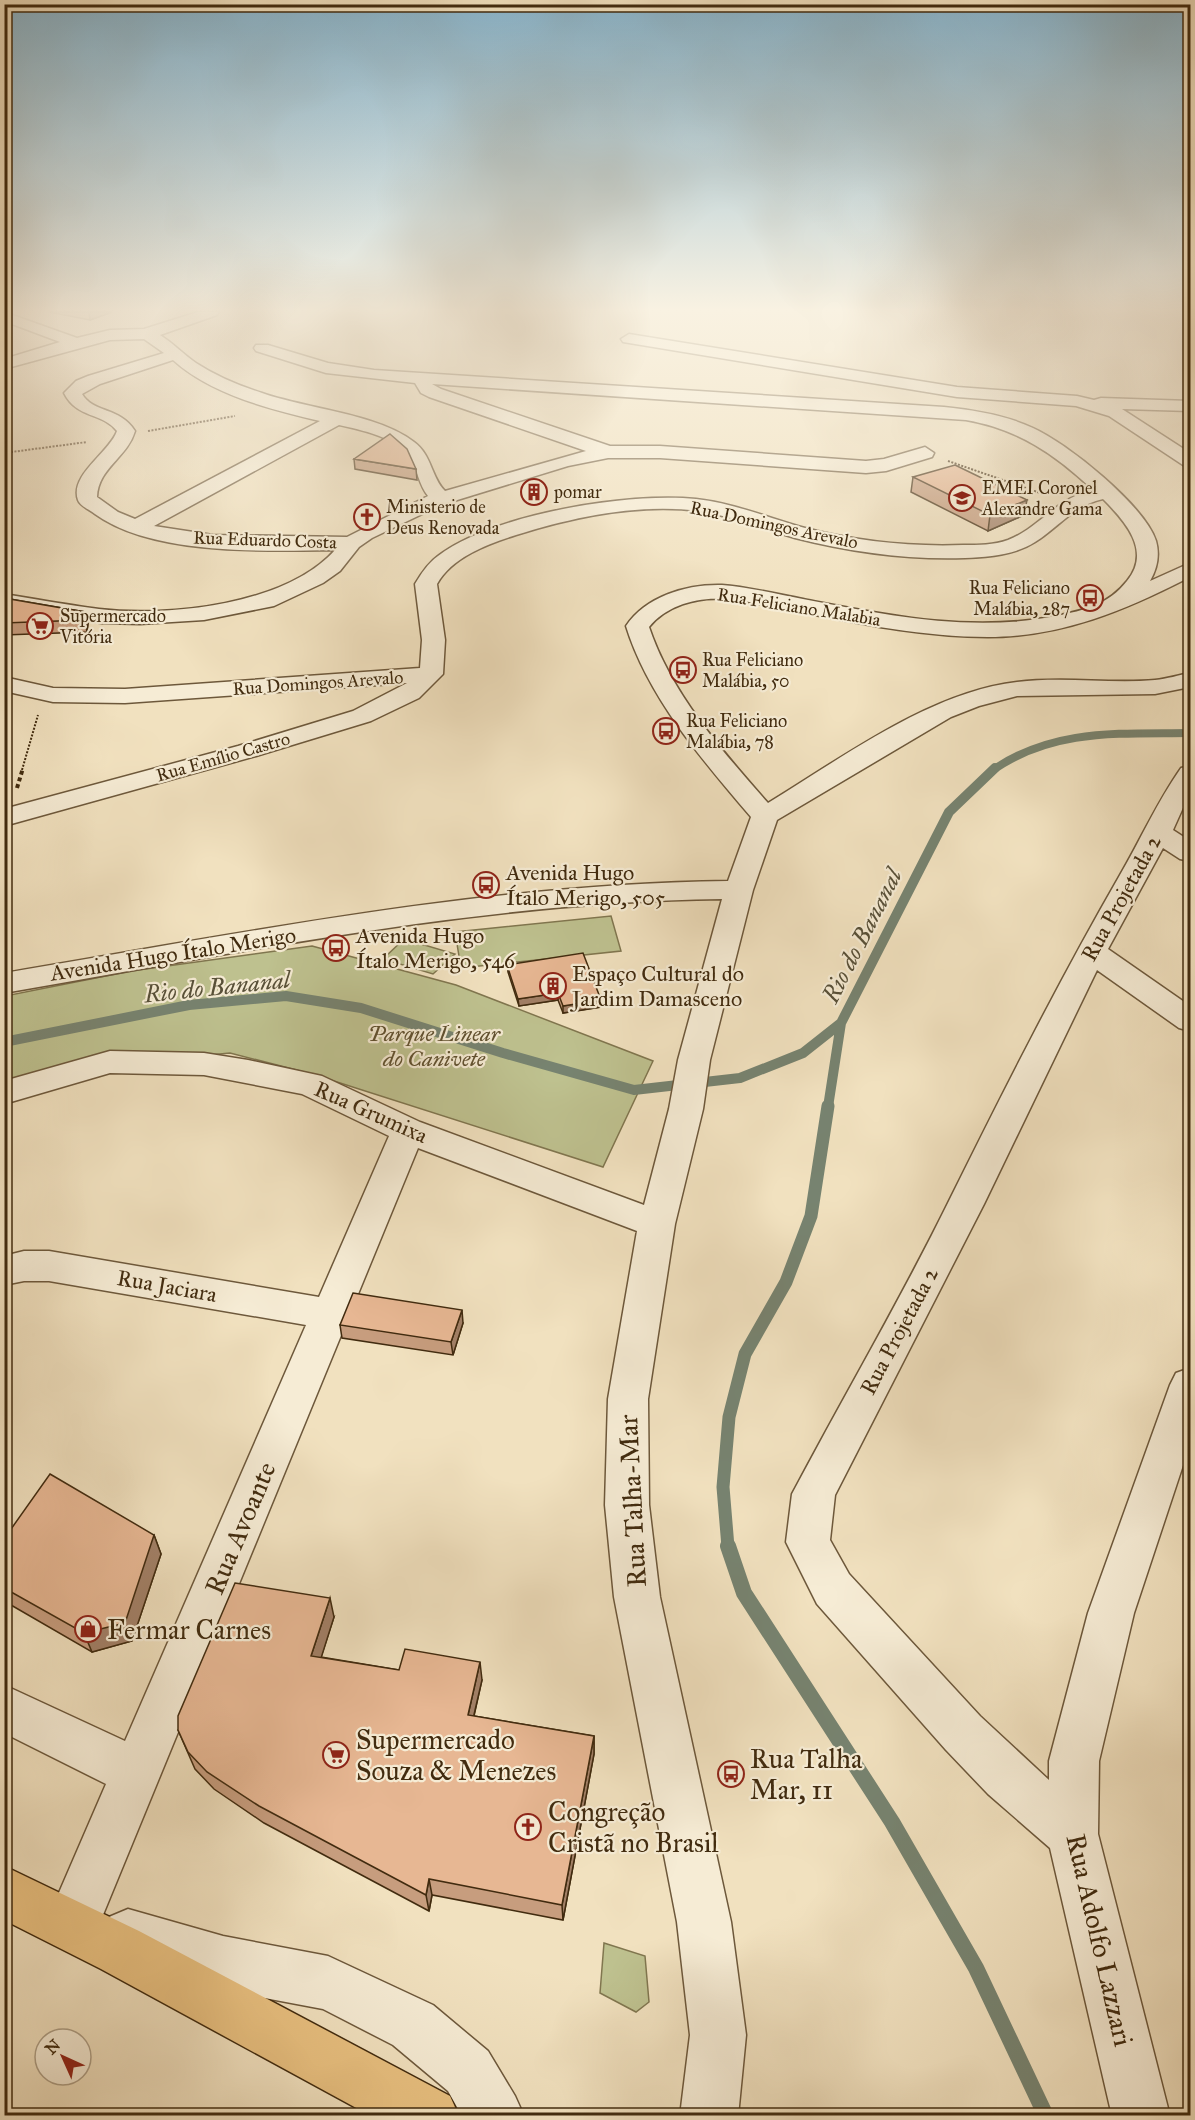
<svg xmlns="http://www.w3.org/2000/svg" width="1195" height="2120" font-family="'IM FELL Great Primer',serif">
<rect width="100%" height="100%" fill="#f1e1bf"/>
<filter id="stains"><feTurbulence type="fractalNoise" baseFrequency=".00333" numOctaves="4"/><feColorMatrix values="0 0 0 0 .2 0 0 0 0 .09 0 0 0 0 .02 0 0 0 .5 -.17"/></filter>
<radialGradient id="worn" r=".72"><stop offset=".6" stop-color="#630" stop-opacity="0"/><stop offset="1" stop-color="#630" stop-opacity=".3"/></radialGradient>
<path fill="#bec18f" stroke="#80764f" stroke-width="1.5" d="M 611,916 L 621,951 L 461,968 L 455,932 Z
M 404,939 L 455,954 L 433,974 L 383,959 Z
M 312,946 L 456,985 L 653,1061 L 603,1167 L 312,1074 L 230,1053 L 112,1064 L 5,1082 L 5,996 L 131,971 Z
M 604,1943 L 645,1956 L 649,2002 L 636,2012 L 600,1993 Z"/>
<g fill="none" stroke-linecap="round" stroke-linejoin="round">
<path stroke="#778370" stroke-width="8" d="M 993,770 C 1054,728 1120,734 1190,733"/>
<path stroke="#778370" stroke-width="10" d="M 4,1042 L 189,1005 L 286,996 L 361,1008 L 503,1053 L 634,1090 L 740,1078 L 803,1053 L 841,1023 L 949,812 L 995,768
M 828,1107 L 841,1023"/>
<path stroke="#778370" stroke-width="13" d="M 728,1547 L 723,1487 L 729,1417 L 745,1354 L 786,1282 L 811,1216 L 828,1106"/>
<path stroke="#778370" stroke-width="16" d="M 728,1546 L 744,1593 L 892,1822 L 976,1968 L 1046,2116"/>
<defs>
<path id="minor" d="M 4,312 L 77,338 L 110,330 L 144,329 L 198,312 L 219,312 L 217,315 L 160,335 C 173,343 183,354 196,363 C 216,376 240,386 262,393 C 307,409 379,414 414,442 C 432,455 431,477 445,491 L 586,451 L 429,397 L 421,393 L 415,383 L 326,373 L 256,351 L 254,348 L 256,345 L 268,345 L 328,363 L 374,370 L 944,407 C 974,410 1005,415 1033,428 C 1067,443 1145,506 1156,541 C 1160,555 1157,569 1150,581 L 1190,563 L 1190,577 C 1126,610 1062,637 988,637 C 924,637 861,624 799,612 C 774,607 748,600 723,599 C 696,597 666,606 649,627 C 671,693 722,751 768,803 C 842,758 930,692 1017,682 C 1063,676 1109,684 1155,680 C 1167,679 1179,675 1190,673 L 1190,687 L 1155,694 L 1017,696 L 979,706 L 951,717 L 777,820 L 753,890 L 710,1060 L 703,1109 L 675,1224 L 648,1399 L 649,1505 L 660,1597 L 731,1922 L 746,2035 L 738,2116 L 680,2116 L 690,2035 L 677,1922 L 614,1597 L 605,1505 L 608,1399 L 637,1231 L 418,1148 L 91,1944 L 72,1952 L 53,1944 L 45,1925 L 106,1784 L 4,1733 L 4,1685 L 125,1741 L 306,1325 L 49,1281 L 24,1281 L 4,1285 L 4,1256 L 24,1251 L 49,1251 L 319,1297 L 389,1136 L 302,1094 L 204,1075 L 110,1073 L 4,1104 L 4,1081 L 110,1051 L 204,1053 L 248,1060 L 322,1076 L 420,1122 L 644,1205 L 669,1109 L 678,1060 L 722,899 C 481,902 242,952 4,993 L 4,973 C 244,933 484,884 728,881 L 751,817 C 703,761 648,697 626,626 C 646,596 687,584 722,585 C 749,587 777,594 803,599 C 886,615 971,633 1056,616 C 1085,610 1108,605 1127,581 C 1152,551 1125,521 1103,499 C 1074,505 1059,527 1035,542 C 1015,555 989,557 965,558 C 908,560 850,552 795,538 C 763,529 732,516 699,511 C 639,503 573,517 516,535 C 488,544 452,557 437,584 L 445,640 L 443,674 L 419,698 L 371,721 L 256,756 L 4,826 L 4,809 L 238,746 L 353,711 L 407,683 L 125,703 L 53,702 L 4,691 L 4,677 L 53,688 L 125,689 L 420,668 L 422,640 L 415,584 C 421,574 428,563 438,556 C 493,514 628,492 696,499 C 733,503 769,518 805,528 C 856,541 910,547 963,545 C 978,545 994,545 1008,540 C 1041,527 1054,499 1093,490 C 1055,454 1018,429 966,420 L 432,384 L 441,389 L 610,446 L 660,446 L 866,461 L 884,459 L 925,447 L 934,453 L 932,457 L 886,471 L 866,473 L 660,458 L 608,458 L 568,466 L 441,505 L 372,538 L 359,547 L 340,571 L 323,583 L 274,606 L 204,620 L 140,624 L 101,623 L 4,608 L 4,594 C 36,599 68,605 99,609 C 169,617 286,605 335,550 C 266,551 153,556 95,514 C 90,510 80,506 78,500 C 69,475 110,452 117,431 C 102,412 77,419 64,393 L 76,381 L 88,376 L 164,353 L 144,339 L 110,340 L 4,369 L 4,359 L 60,342 L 4,321 ZM 173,360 C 212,395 270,409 320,421 L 135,519 L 118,512 L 97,497 C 98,468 127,458 135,431 C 120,407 93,413 82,394 L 100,384 ZM 339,425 C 361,430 397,437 410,458 C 418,471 419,485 428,496 L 347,537 L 213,535 L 154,526 Z
M 629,334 L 957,387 L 1077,396 L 1094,400 L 1101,398 L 1190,401 L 1190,411 L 1122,409 L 1190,453 L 1190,467 L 1183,465 L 1109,416 L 1076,406 L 957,397 L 623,342 L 621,339 Z
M 1190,766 L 1190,792 L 1173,830 L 1190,841 L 1190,861 L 1180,859 L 1163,848 L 1108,949 L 1190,1006 L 1190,1031 L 1179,1028 L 1097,970 L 984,1204 L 835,1495 L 830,1540 L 849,1574 L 980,1716 L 1049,1780 L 1049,1761 L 1088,1613 L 1170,1385 L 1176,1373 L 1190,1368 L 1190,1444 L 1134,1613 L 1099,1761 L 1098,1834 L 1170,2116 L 1112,2116 L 1050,1848 L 988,1794 L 946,1750 L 817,1604 L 786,1542 L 792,1494 L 799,1481 C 849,1387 903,1295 949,1201 C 1004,1090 1059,981 1120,875 C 1141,839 1157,802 1181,768 Z
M 128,1909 L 223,1936 L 328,1956 L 433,2005 L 488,2051 L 515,2096 L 524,2116 L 462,2116 L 448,2091 L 393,2045 L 323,2009 L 223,1990 L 109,1955 L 101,1936 L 109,1917 Z"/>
<path id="major" d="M 4,1866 L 139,1931 L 450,2096 L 459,2116 L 371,2116 L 101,1969 L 4,1920 Z"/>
</defs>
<use href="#minor" stroke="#6d583b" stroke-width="3"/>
<use href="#major" stroke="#412b0f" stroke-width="3"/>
<path stroke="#412b0f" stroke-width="2" stroke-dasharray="2 1.5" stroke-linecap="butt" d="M 148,431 L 235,416
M 4,453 L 87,442
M 948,461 L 1046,495
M 22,770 L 38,715"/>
<path stroke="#412b0f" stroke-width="4" stroke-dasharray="4 3" stroke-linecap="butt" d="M 17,788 L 23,768"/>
<use href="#minor" fill="#f6ecd5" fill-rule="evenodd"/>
<use href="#major" fill="#e8c080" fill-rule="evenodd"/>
</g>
<path fill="#c79d7e" stroke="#412b0f" stroke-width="1.5" d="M 49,312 L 112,312 L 90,320 Z
M 354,459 L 416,469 L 417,480 L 355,469 Z
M 913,477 L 1024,515 L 988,531 L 911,492 Z
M 4,598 L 85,612 L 88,623 L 87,632 L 4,635 Z
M 507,965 L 601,1007 L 563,1013 L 558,1000 L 519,1006 L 508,972 Z
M 463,1323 L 453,1355 L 342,1338 L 340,1325 Z
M 154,1535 L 161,1554 L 132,1641 L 92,1652 L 4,1601 L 4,1539 Z
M 334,1617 L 321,1657 L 399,1670 L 482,1680 L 474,1716 L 594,1736 L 594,1754 L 563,1920 L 432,1895 L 429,1911 L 264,1823 L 214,1789 L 195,1769 L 178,1730 Z"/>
<path fill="#a28067" stroke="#412b0f" stroke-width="1.5" d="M 89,312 L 112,312 L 90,320 Z
M 1027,500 L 1024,515 L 988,531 L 990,515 Z
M 85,612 L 88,623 L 87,632 L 85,620 Z
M 558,993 L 558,1000 L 519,1006 L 518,999 Z
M 601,1000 L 601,1007 L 563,1013 L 563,1006 Z
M 462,1310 L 463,1323 L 453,1355 L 451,1342 Z
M 154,1535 L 161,1554 L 132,1641 L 92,1652 L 84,1633 Z
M 330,1598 L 334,1617 L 316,1674 L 311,1656 Z
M 480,1662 L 482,1680 L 470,1732 L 468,1715 Z
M 594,1736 L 594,1754 L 563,1920 L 562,1905 Z
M 429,1879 L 432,1895 L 429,1911 L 426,1895 Z"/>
<path fill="#e7b793" stroke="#412b0f" stroke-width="1.5" d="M 390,434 L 407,449 L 416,469 L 354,459 Z
M 955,465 L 1027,500 L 990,515 L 913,477 Z
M 4,598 L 85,612 L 85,620 L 4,623 Z
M 583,953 L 601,1000 L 563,1006 L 558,993 L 518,999 L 507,965 Z
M 353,1293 L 462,1310 L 451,1342 L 340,1325 Z
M 50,1474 L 154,1535 L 125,1623 L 84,1633 L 4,1588 L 4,1539 Z
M 235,1583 L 330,1598 L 311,1656 L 399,1670 L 405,1649 L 480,1662 L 468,1715 L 594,1736 L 562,1905 L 429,1879 L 426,1895 L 259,1806 L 207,1772 L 188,1752 L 178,1730 L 178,1716 Z"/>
<linearGradient id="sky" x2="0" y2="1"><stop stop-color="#89b8d2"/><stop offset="0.51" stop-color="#f9f2e2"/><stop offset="1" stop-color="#f9f2e2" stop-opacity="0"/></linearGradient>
<rect width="1195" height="608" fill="url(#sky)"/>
<defs>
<symbol id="building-ring" viewBox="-11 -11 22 22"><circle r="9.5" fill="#f6ecd5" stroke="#8f2418" stroke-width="1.5"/><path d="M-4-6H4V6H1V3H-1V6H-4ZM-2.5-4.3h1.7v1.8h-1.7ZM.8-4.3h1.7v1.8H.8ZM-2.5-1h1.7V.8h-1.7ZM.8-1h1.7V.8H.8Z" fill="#8f2418"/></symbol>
<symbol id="school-ring" viewBox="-11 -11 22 22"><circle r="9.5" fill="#f6ecd5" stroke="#8f2418" stroke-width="1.5"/><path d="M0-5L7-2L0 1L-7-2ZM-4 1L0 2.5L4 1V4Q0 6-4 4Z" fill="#8f2418"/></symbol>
<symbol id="church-ring" viewBox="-11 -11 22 22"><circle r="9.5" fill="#f6ecd5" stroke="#8f2418" stroke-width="1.5"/><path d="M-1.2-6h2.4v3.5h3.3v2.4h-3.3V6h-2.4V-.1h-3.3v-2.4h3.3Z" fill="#8f2418"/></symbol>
<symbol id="bus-ring" viewBox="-11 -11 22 22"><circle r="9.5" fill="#f6ecd5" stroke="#8f2418" stroke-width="1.5"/><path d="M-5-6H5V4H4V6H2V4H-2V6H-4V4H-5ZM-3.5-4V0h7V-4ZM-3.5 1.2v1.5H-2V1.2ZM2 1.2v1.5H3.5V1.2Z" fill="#8f2418"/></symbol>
<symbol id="supermarket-ring" viewBox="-11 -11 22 22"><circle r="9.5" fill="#f6ecd5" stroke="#8f2418" stroke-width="1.5"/><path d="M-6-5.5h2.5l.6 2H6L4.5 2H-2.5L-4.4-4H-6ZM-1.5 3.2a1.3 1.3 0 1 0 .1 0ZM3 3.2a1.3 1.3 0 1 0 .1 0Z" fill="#8f2418"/></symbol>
<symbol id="shop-ring" viewBox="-11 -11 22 22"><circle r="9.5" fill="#f6ecd5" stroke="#8f2418" stroke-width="1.5"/><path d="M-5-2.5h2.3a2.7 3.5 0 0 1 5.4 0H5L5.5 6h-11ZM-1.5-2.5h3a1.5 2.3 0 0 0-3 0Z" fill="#8f2418"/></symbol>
</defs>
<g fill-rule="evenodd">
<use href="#building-ring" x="519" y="477" width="30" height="30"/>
<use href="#school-ring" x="947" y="483" width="30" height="30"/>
<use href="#church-ring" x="352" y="502" width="30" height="30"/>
<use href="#bus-ring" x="1075" y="583" width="30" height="30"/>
<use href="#supermarket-ring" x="25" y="611" width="30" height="30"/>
<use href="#bus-ring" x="668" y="655" width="30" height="30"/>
<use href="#bus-ring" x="651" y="716" width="30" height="30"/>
<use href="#bus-ring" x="471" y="870" width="30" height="30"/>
<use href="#bus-ring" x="321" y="933" width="30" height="30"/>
<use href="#building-ring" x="538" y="971" width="30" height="30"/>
<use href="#shop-ring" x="73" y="1614" width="30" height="30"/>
<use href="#supermarket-ring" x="321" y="1740" width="30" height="30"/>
<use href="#bus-ring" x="716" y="1759" width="30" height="30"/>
<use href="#church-ring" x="513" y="1812" width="30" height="30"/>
</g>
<g text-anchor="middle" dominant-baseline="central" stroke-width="4.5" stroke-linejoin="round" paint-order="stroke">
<g font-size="18" fill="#412b0f" stroke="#f6ecd5" text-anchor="start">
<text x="982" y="488">EMEI Coronel<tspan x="982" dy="21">Alexandre Gama</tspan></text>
<text x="554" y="492">pomar</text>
<text x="386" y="507">Ministerio de<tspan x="386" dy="21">Deus Renovada</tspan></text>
<text x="1070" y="588" text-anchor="end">Rua Feliciano<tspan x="1070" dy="21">Malábia, 287</tspan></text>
<text x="60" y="616">Supermercado<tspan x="60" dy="21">Vitória</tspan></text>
<text x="702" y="660">Rua Feliciano<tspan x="702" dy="21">Malábia, 50</tspan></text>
<text x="686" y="721">Rua Feliciano<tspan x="686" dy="21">Malábia, 78</tspan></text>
</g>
<g font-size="18" fill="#412b0f" stroke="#f6ecd5">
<text transform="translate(774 525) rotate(12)">Rua Domingos Arevalo</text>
<text transform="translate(265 540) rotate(2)">Rua Eduardo Costa</text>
<text transform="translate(799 607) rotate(9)">Rua Feliciano Malabia</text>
<text transform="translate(318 683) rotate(-4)">Rua Domingos Arevalo</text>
<text transform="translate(223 757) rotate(-16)">Rua Emílio Castro</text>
</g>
<g font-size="22" fill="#412b0f" stroke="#f6ecd5" text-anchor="start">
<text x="506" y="872">Avenida Hugo<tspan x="506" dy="25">Ítalo Merigo, 505</tspan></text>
<text x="356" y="935">Avenida Hugo<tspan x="356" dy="25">Ítalo Merigo, 546</tspan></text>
<text x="572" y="973">Espaço Cultural do<tspan x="572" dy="25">Jardim Damasceno</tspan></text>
</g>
<g font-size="22" fill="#412b0f" stroke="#f6ecd5">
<text transform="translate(1121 898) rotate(-61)">Rua Projetada 2</text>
<text transform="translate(173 954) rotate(-9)">Avenida Hugo Ítalo Merigo</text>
<text transform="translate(371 1112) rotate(24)">Rua Grumixa</text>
<text transform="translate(167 1286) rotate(10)">Rua Jaciara</text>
<text transform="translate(899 1331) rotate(-62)">Rua Projetada 2</text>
</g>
<g font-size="22" font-style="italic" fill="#60502f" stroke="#f6ecd5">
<text x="434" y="1033">Parque Linear<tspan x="434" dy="25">do Canivete</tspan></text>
</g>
<g font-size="24" font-style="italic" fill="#585038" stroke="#f6ecd5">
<text transform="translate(862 936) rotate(-63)">Rio do Bananal</text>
<text transform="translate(217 987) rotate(-6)">Rio do Bananal</text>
</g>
<g font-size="27" fill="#412b0f" stroke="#f6ecd5">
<text transform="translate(632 1501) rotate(-93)">Rua Talha-Mar</text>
<text transform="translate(240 1528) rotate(-67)">Rua Avoante</text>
<text transform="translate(1100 1940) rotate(77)">Rua Adolfo Lazzari</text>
</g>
<g font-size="27" fill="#412b0f" stroke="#f6ecd5" text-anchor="start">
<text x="107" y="1629">Fermar Carnes</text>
<text x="356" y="1739">Supermercado<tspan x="356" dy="31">Souza &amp; Menezes</tspan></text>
<text x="750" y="1758">Rua Talha<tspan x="750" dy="31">Mar, 11</tspan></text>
<text x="548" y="1811">Congreção<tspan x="548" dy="31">Cristã no Brasil</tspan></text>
</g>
</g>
<rect width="1195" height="2120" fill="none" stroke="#f1e1bf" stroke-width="24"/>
<rect x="6" y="6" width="1183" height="2108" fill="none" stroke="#412b0f" stroke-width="3"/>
<rect x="12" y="12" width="1171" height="2096" fill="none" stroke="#412b0f" stroke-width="1.5"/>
<g transform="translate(63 2057) rotate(315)"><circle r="28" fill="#f6ecd5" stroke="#ae9f86" stroke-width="1.5"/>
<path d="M0-4.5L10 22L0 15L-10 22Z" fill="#8f2418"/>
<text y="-9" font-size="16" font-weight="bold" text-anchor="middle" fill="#412b0f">N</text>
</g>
<rect width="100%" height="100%" filter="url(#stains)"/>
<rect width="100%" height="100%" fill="url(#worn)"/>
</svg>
